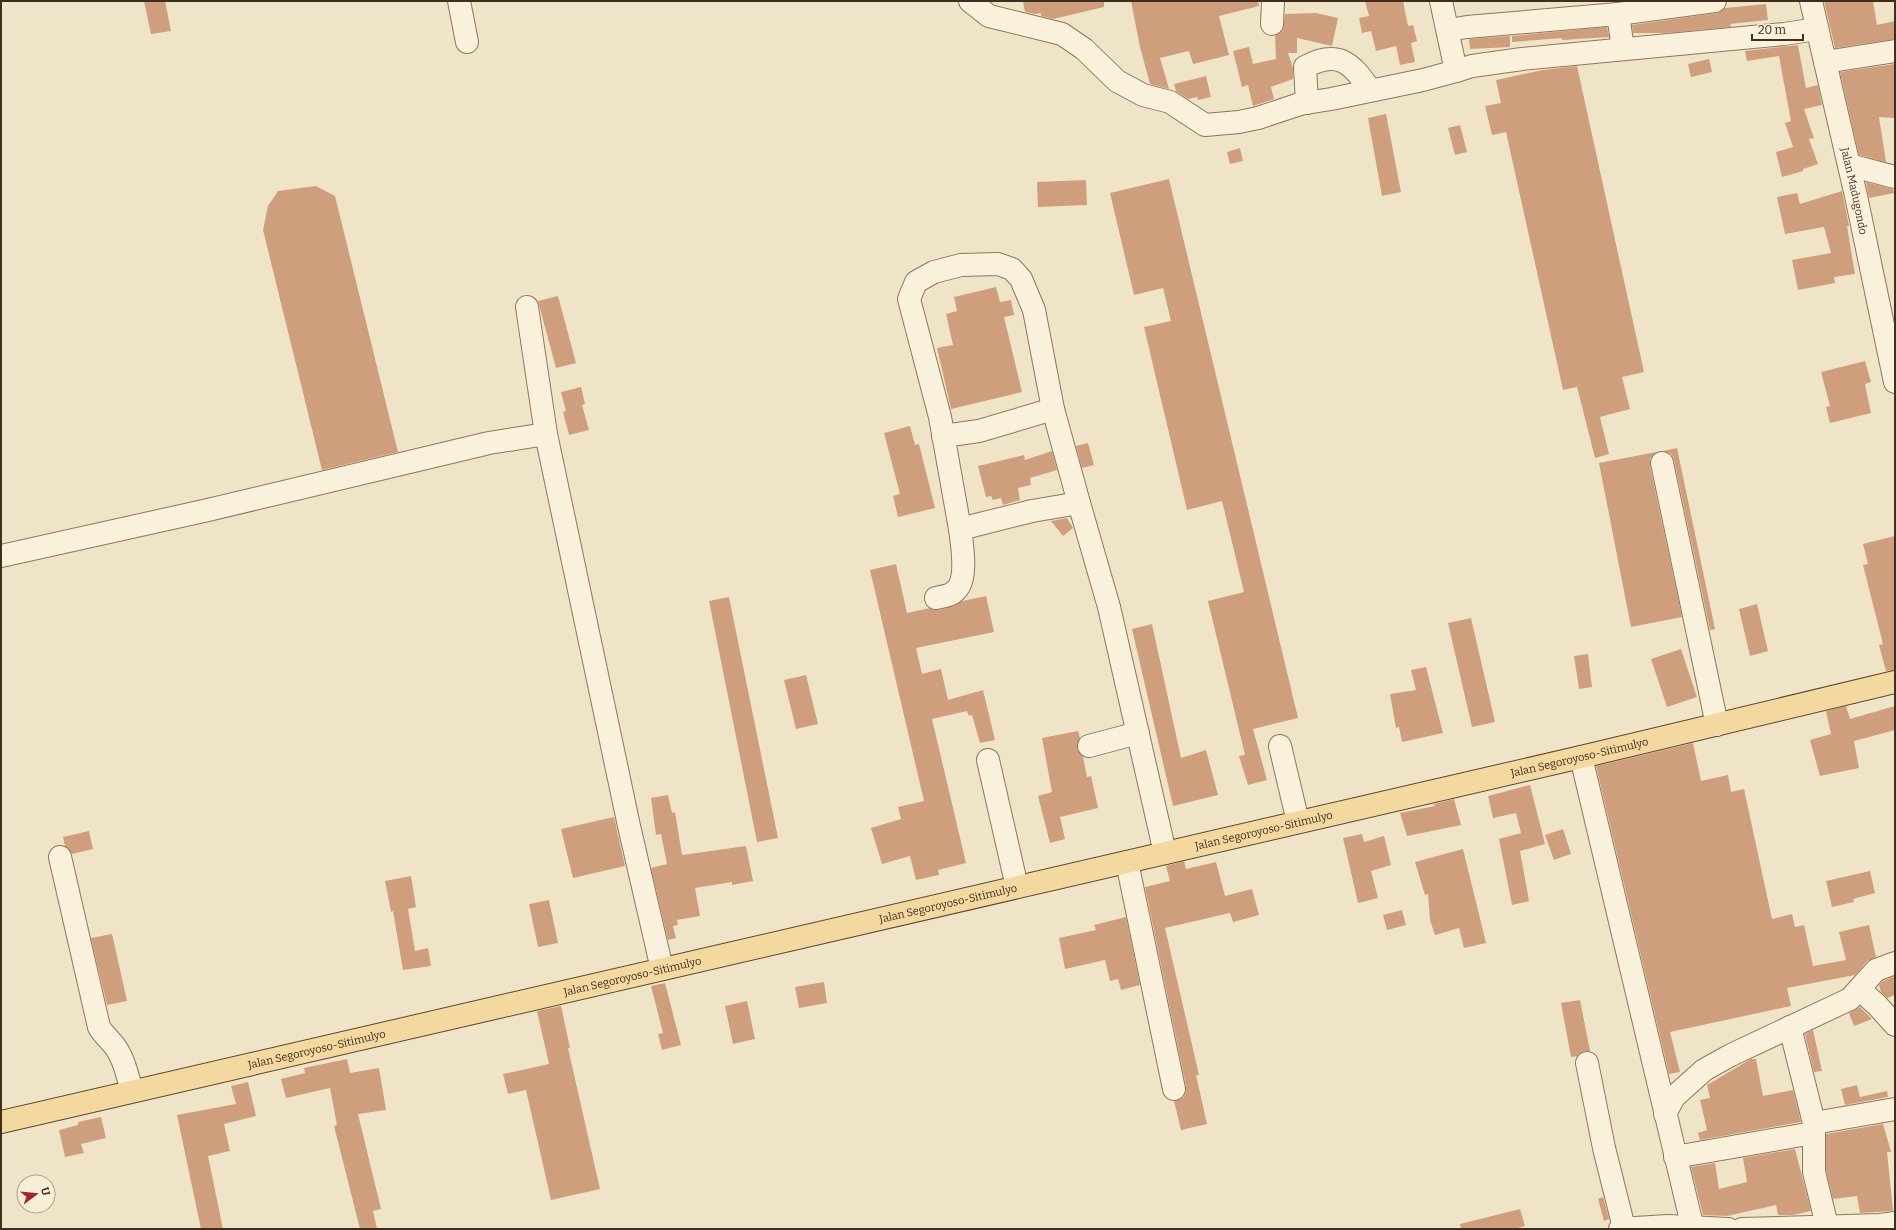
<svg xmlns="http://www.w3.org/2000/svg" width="1896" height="1230" font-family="Bitter,serif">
<rect width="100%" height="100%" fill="#f0e4c8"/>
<path fill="#cf9f7d" d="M 144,1 L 165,1 L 171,31 L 151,34 Z
M 1023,1 L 1104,1 L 1104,7 L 1053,19 L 1041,16 L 1041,13 L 1035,14 L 1025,12 Z
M 1131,1 L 1258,1 L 1259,6 L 1219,16 L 1229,55 L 1193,64 L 1189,51 L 1160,58 L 1169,89 L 1150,84 L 1140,47 Z
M 1365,1 L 1403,1 L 1408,26 L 1413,25 L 1417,41 L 1411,43 L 1415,62 L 1400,65 L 1396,46 L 1376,51 L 1371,31 L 1362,33 L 1359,18 L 1369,16 Z
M 1824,1 L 1873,1 L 1877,25 L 1895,21 L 1895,39 L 1835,48 Z
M 1766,4 L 1768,20 L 1730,24 L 1731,27 L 1666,33 L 1633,33 L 1632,25 L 1717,13 L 1725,8 Z
M 1316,13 L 1338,18 L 1332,46 L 1297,38 L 1297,53 L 1288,53 L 1293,68 L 1293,79 L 1271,87 L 1274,99 L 1253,106 L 1248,85 L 1242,87 L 1233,51 L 1249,47 L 1253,64 L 1276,59 L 1275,36 L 1283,30 L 1285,14 Z
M 1607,27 L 1609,37 L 1562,40 L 1562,38 L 1512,42 L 1512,36 Z
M 1510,36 L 1510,47 L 1470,49 L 1469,39 Z
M 1798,45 L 1806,88 L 1818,85 L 1822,105 L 1804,109 L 1814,138 L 1809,139 L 1818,164 L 1803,169 L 1803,171 L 1782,177 L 1776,152 L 1793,147 L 1785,123 L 1791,121 L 1779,56 L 1747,61 L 1745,51 Z
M 1709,59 L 1712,72 L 1691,77 L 1688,64 Z
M 1895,64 L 1895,118 L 1879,117 L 1886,162 L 1859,155 L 1840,72 Z
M 1577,66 L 1644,372 L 1622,377 L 1630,409 L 1600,417 L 1609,454 L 1595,458 L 1577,387 L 1563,390 L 1506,132 L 1492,135 L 1485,106 L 1501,103 L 1496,80 L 1543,70 Z
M 1206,76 L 1211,97 L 1198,100 L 1197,97 L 1188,99 L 1176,91 L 1174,84 Z
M 1386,114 L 1401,192 L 1382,196 L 1368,118 Z
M 1460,125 L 1467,152 L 1455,155 L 1448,128 Z
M 1240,148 L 1243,161 L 1230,164 L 1227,152 Z
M 1169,179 L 1298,718 L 1253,729 L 1267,780 L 1248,785 L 1239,756 L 1245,755 L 1208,601 L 1244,592 L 1222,501 L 1187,510 L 1144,327 L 1171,321 L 1163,288 L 1134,295 L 1110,193 Z
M 1086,180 L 1087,205 L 1038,207 L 1037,182 Z
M 1866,182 L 1893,189 L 1894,193 L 1869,198 Z
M 316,186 L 335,196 L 398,452 L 322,470 L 263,230 L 268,206 L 278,191 Z
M 1842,191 L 1849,226 L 1847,226 L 1855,274 L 1834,277 L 1835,283 L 1798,290 L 1792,260 L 1831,253 L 1824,227 L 1785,234 L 1777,197 L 1797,193 L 1800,204 Z
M 996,287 L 1000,302 L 1011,300 L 1014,315 L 1004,317 L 1022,392 L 951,409 L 937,348 L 953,345 L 946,314 L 957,311 L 954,297 Z
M 558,296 L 576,363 L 556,368 L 538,301 Z
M 1865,361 L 1871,382 L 1865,384 L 1871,413 L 1830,423 L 1826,407 L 1830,406 L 1821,372 Z
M 581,387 L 585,404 L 582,405 L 589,430 L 569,435 L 563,412 L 566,411 L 561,392 Z
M 910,426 L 915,445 L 919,444 L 935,508 L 898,517 L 893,496 L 900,494 L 884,433 Z
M 1088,443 L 1094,465 L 1082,468 L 1076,446 Z
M 1677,448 L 1715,629 L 1710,630 L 1674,460 L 1671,454 L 1663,451 Z
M 1052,451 L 1057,470 L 1030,478 L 1031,485 L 1018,488 L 1020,500 L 1003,505 L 1001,498 L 993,500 L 991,496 L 986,497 L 978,466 L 1024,455 L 1025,460 Z
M 1656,452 L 1650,459 L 1650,466 L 1682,617 L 1631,627 L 1599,463 Z
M 1067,518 L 1073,528 L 1063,536 L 1051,521 Z
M 1895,536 L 1895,670 L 1886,671 L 1879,645 L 1883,644 L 1863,565 L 1868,564 L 1863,544 Z
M 896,564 L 907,613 L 930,608 L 939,610 L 954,606 L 962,601 L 986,596 L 994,632 L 916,648 L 922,674 L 941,669 L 948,700 L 983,690 L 995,740 L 980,743 L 972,715 L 969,716 L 967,711 L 932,719 L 966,863 L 938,870 L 939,875 L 916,880 L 910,856 L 882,864 L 871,828 L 901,819 L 898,807 L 924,801 L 870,570 Z
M 729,597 L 778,838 L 757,842 L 709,601 Z
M 1757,604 L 1768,651 L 1750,656 L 1739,609 Z
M 1471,618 L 1495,722 L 1472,727 L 1448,623 Z
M 1152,624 L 1181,758 L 1206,750 L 1218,795 L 1173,806 L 1132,629 Z
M 1681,649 L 1697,697 L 1667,707 L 1651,659 Z
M 1588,654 L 1592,687 L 1579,689 L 1574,656 Z
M 1426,667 L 1443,733 L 1402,742 L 1399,727 L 1396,728 L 1390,694 L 1416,690 L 1411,670 Z
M 806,675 L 818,724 L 796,729 L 784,680 Z
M 1846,706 L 1850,719 L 1895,706 L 1895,730 L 1854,741 L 1859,768 L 1820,776 L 1810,740 L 1831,734 L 1826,711 Z
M 1078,731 L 1080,738 L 1077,749 L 1083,757 L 1087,777 L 1091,776 L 1098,808 L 1060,817 L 1065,839 L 1050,843 L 1038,796 L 1052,792 L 1042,738 Z
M 1693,743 L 1701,781 L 1728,775 L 1731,792 L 1744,789 L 1772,919 L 1792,914 L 1795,927 L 1804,925 L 1813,966 L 1846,960 L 1839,932 L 1869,925 L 1876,957 L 1867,961 L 1855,975 L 1787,988 L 1791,1006 L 1670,1032 L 1680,1072 L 1669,1074 L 1596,766 Z
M 1530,785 L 1545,844 L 1520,851 L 1529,901 L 1512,905 L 1499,839 L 1521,833 L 1516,813 L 1493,818 L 1488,796 Z
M 668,795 L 672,813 L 675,812 L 682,855 L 746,846 L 753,881 L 732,885 L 732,882 L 695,888 L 700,916 L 677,920 L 678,925 L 673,926 L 676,938 L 668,940 L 651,868 L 667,864 L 661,834 L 656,835 L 651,798 Z
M 1454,799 L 1461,825 L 1407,836 L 1400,813 L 1435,806 L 1434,804 Z
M 614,817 L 625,866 L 573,878 L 561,829 Z
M 1563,829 L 1571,854 L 1554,860 L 1545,835 Z
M 89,831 L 93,849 L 72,854 L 65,846 L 63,837 Z
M 1362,834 L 1364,842 L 1384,836 L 1391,865 L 1371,871 L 1378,898 L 1358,903 L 1343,838 Z
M 1463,849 L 1486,943 L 1464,948 L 1459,928 L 1435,935 L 1430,920 L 1428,894 L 1425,895 L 1415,862 Z
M 1184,861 L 1186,869 L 1216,862 L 1225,896 L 1252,889 L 1259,915 L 1233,922 L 1230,913 L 1165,928 L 1199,1075 L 1196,1075 L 1207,1124 L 1181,1130 L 1174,1101 L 1183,1098 L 1186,1093 L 1186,1086 L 1145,887 L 1170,881 L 1166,866 Z
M 1870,871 L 1875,893 L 1853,899 L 1854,902 L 1832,907 L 1826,881 Z
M 411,876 L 416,907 L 408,909 L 415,951 L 428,948 L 431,966 L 403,970 L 393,911 L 391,912 L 385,881 Z
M 549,900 L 558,943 L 538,947 L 529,904 Z
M 1402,910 L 1406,925 L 1387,930 L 1383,915 Z
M 1126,917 L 1140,985 L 1121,990 L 1118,979 L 1110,981 L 1105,960 L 1065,969 L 1059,938 L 1096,930 L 1094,925 Z
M 112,934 L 127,1001 L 107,1005 L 91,938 Z
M 1895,976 L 1895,995 L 1887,998 L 1881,992 L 1879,985 L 1883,981 Z
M 824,982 L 827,1003 L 799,1008 L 795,987 Z
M 665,983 L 681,1045 L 662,1050 L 658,1034 L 663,1033 L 651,986 Z
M 1580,1000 L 1590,1051 L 1584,1051 L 1577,1056 L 1571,1057 L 1561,1003 Z
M 747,1001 L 755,1039 L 733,1044 L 725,1006 Z
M 561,1006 L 570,1048 L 568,1048 L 600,1189 L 551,1200 L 526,1090 L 508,1094 L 503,1074 L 549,1064 L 537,1011 Z
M 1860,1007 L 1872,1019 L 1854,1026 L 1849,1013 Z
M 1813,1030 L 1822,1071 L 1814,1072 L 1805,1034 Z
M 347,1059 L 350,1073 L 379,1068 L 386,1110 L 358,1114 L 381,1209 L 373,1211 L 377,1229 L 360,1229 L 334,1126 L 337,1125 L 330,1088 L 286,1098 L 281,1079 L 305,1073 L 304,1068 Z
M 1751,1059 L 1756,1059 L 1763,1096 L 1793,1090 L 1801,1122 L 1700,1140 L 1698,1133 L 1707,1130 L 1700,1100 L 1710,1098 L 1707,1085 Z
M 248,1082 L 256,1116 L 224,1124 L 230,1151 L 208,1156 L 223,1229 L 201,1229 L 177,1115 L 236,1104 L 231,1086 Z
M 1857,1085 L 1860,1097 L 1887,1091 L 1888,1097 L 1845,1105 L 1841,1089 Z
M 101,1117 L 106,1138 L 81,1144 L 84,1153 L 65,1157 L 59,1130 L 78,1125 L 78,1122 Z
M 1883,1124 L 1891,1152 L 1887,1152 L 1893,1211 L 1860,1213 L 1857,1196 L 1833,1199 L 1826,1170 L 1826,1134 Z
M 1795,1149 L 1811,1211 L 1793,1215 L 1778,1215 L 1776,1205 L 1727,1216 L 1703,1215 L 1691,1167 L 1715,1163 L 1719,1189 L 1747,1182 L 1743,1158 Z
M 1603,1197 L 1609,1219 L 1604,1221 L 1598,1199 Z
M 1520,1209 L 1525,1226 L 1513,1229 L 1461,1229 L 1460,1224 Z"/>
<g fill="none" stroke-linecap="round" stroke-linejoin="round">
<defs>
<g id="minor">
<path d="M 459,1 L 467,42"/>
<path d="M 970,1 L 989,16 L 1062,34 L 1084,49 L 1117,81 L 1143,95 L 1170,102 L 1205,125 L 1239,122 L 1258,118 L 1300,104 L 1331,99 L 1423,80 L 1456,71"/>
<path d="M 1441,1 L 1456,71 L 1472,66 L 1522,59 L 1784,34 L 1817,29"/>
<path id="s1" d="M 1811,1 L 1856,196 L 1895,382"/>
<path d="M 1618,14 L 1715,1"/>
<path d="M 1272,24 L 1273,1"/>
<path d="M 1448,30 L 1467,27 L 1618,14 L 1623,49"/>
<path d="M 1825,62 L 1895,51"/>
<path d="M 1307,103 L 1305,67 C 1338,49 1352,63 1370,90"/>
<path d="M 1849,165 L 1895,177"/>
<path d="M 527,307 L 546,434 L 629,826 L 662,969"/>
<path d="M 943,436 L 979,431 L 1053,409"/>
<path d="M 1662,463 L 1717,725"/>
<path d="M 960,529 L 940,417 L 909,299 L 916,282 L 934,272 L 961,265 L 998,264 L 1012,269 L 1021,279 L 1034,310 L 1053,409 L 1079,503"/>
<path d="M 1,556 L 208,510 L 489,443 L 546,434"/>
<path d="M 936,598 C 944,596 951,596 956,590 C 968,579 962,544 960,529 L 1032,511 L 1079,503 L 1109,607 L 1165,853"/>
<path d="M 1089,746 L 1138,733"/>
<path d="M 1280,746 L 1298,822"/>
<path d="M 1581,757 L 1693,1229"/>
<path d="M 988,760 L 1017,887"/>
<path d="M 60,857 L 99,1027 C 103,1034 108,1038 113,1044 C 124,1057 127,1075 132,1091"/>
<path d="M 1127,862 L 1174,1089"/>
<path d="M 1859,989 L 1877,1005 L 1895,1025"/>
<path d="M 1790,1027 L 1814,1123 L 1814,1172 L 1827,1226"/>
<path d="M 1587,1063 L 1604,1148 L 1624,1228"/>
<path d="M 1665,1114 L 1674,1097 L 1704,1070 L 1731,1055 L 1850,999 L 1876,970 L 1895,963"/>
<path d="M 1814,1123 L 1895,1109"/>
<path d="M 1675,1157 L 1813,1133"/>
<path d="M 1620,1229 L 1668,1226 L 1728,1229"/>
<path d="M 1742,1229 L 1880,1225 L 1895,1223"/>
</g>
<g id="major">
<path id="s2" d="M 1,1122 L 1581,757 L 1895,682"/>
</g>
</defs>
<use href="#minor" stroke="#8d765c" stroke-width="24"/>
<use href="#major" stroke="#5b4430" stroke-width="24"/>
<use href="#minor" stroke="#faf1dc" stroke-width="22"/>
<use href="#major" stroke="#f3d9a0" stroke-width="22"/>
</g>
<g text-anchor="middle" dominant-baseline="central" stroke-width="4" stroke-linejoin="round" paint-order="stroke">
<g font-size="11" fill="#3d2e20" stroke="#f7eed8">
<text stroke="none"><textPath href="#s1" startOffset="195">Jalan Madugondo</textPath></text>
<text stroke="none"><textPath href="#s2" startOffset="1620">Jalan Segoroyoso-Sitimulyo</textPath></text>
<text stroke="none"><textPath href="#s2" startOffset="1296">Jalan Segoroyoso-Sitimulyo</textPath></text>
<text stroke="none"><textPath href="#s2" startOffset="972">Jalan Segoroyoso-Sitimulyo</textPath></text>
<text stroke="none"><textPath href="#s2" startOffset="648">Jalan Segoroyoso-Sitimulyo</textPath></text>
<text stroke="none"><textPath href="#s2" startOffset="324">Jalan Segoroyoso-Sitimulyo</textPath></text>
</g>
</g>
<rect width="1896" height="1230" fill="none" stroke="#3d2e20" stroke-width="4"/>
<g transform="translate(36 1194) rotate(74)"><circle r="19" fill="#f7eed8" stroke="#ada18e"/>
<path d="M0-3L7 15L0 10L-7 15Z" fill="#9e2a2b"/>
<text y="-6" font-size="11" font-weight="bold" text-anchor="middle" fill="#3d2e20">U</text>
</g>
<path d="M1752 34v6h51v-6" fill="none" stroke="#3d2e20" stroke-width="2"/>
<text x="1758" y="34" font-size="12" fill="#3d2e20" stroke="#f7eed8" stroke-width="3" paint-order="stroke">20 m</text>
</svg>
